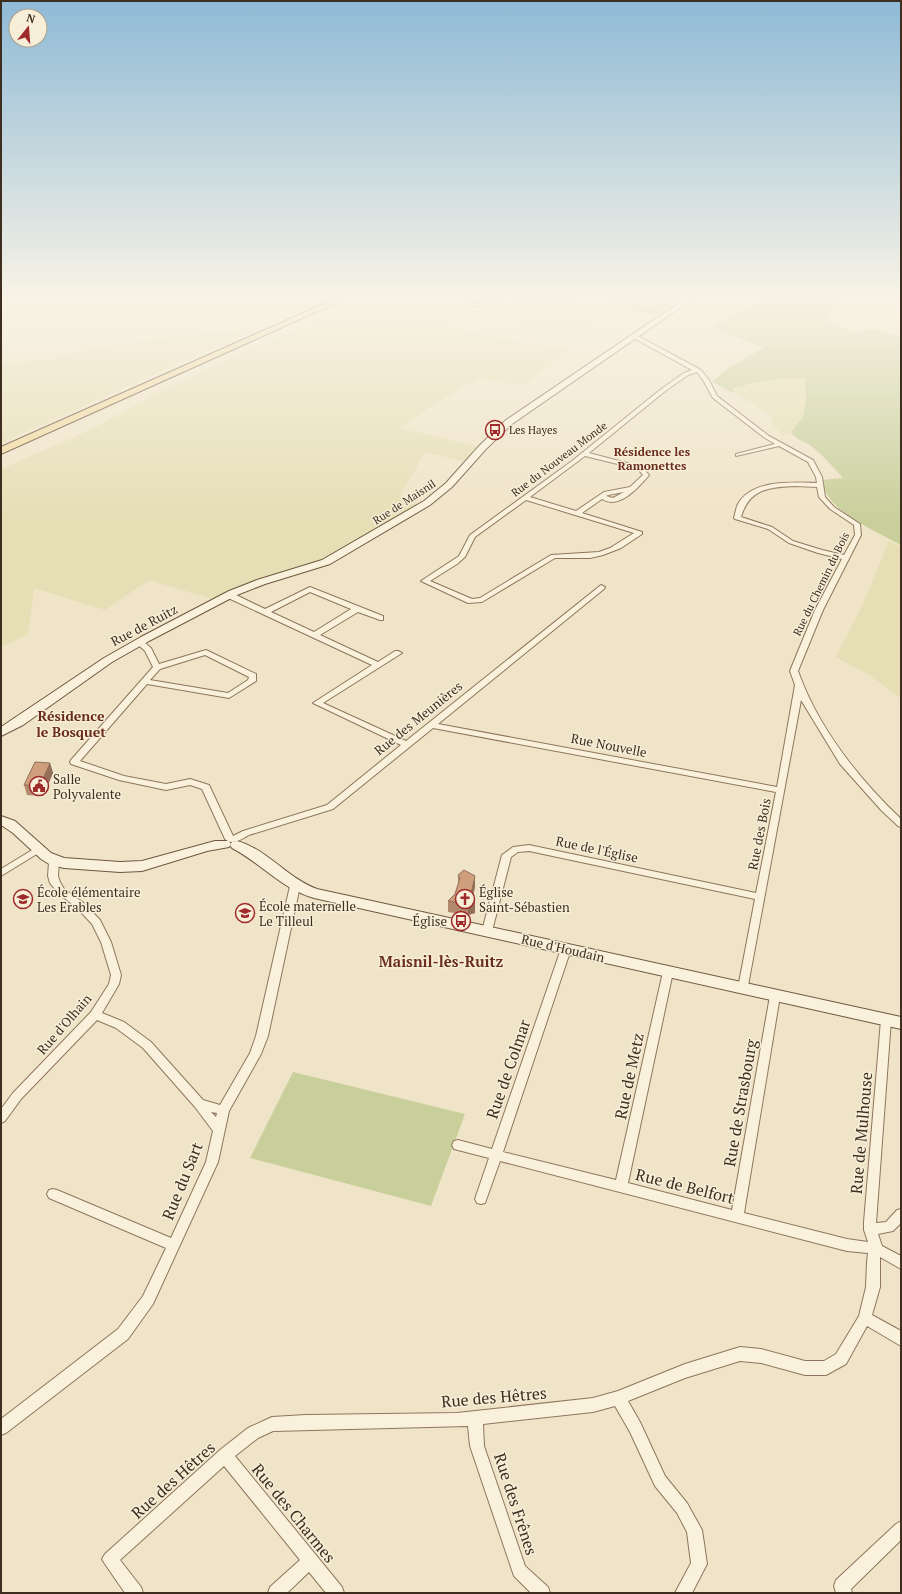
<svg xmlns="http://www.w3.org/2000/svg" width="902" height="1594" font-family="'PT Serif',serif">
<rect width="100%" height="100%" fill="#f0e4c8"/>
<path fill="#e6deb5" d="M 280,298 L 325,298 L 303,308 L 294,309 Z
M 436,298 L 502,298 L 496,301 L 593,320 L 572,334 L 445,308 L 460,304 Z
M 361,310 L 376,310 L 514,341 L 576,352 L 557,361 L 522,386 L 480,378 L 448,396 L 398,428 L 483,447 L 466,462 L 428,453 L 424,455 L 400,495 L 403,500 L 423,505 L 361,542 L 303,570 L 219,601 L 149,580 L 105,610 L 34,588 L 28,634 L 1,647 L 1,469 L 88,431 L 169,387 L 232,357 L 325,319 Z
M 246,329 L 256,329 L 1,443 L 1,363 L 54,359 L 55,355 L 162,338 Z
M 791,377 L 805,379 L 806,399 L 803,417 L 790,433 L 783,436 L 773,425 L 771,415 L 733,393 L 733,388 Z
M 889,541 L 901,547 L 901,698 L 869,675 L 836,657 L 864,602 Z"/>
<path fill="#c9cf9b" d="M 761,298 L 848,298 L 823,320 L 858,333 L 872,329 L 901,337 L 901,545 C 876,531 825,511 822,480 L 843,478 C 833,467 823,455 811,446 C 804,441 796,440 791,432 L 803,417 L 806,399 L 805,379 C 780,376 757,383 733,388 L 733,393 L 712,382 L 728,368 L 763,348 L 722,331 L 712,328 Z
M 293,1072 L 465,1114 L 431,1206 L 250,1158 Z"/>
<path fill="#bfc49a" d="M 614,298 L 683,298 L 653,316 L 595,299 Z"/>
<g fill="none" stroke-linecap="round" stroke-linejoin="round">
<defs>
<path id="street" d="M 571,298 L 602,298 L 600,299 L 469,306 L 467,305 L 469,304 Z
M 634,334 L 701,370 L 709,380 L 717,396 L 769,436 L 813,460 L 822,477 L 825,497 L 834,507 L 860,524 L 861,535 L 823,610 L 798,671 C 818,727 858,778 901,819 L 901,827 L 898,826 L 881,810 L 840,764 L 801,700 L 747,991 L 743,992 L 739,991 L 738,988 L 755,899 L 529,851 L 518,852 L 511,857 L 492,931 L 491,934 L 483,934 L 482,931 L 502,855 L 513,847 L 529,845 L 756,893 L 776,792 L 433,728 L 333,809 L 249,835 C 242,839 232,846 225,839 L 202,789 L 190,785 L 166,790 L 119,780 L 71,764 L 70,762 L 71,760 L 153,667 L 145,651 L 136,643 L 137,641 L 143,641 L 151,648 L 159,664 L 206,650 L 256,674 L 256,681 L 229,698 L 147,684 L 80,761 L 124,776 L 166,784 L 190,779 L 209,785 L 233,836 L 243,831 L 327,805 L 401,745 L 313,703 L 372,665 L 226,597 L 226,593 L 232,593 L 265,609 L 310,587 L 383,616 L 383,620 L 380,620 L 358,612 L 320,635 L 378,662 L 395,651 L 398,651 L 402,653 L 323,703 L 406,741 L 601,585 L 605,587 L 604,589 L 438,724 L 777,787 L 795,685 L 790,671 L 815,610 L 842,559 L 818,553 L 789,543 L 768,529 L 735,519 L 734,518 C 735,514 736,510 737,506 C 750,479 792,482 817,483 L 816,477 L 808,462 L 779,446 L 736,456 L 736,454 L 775,444 L 765,438 L 713,398 L 703,380 L 697,372 L 688,375 L 664,392 L 589,453 L 642,467 L 649,475 C 639,487 619,510 602,499 L 582,513 L 642,532 L 642,534 L 621,548 L 603,555 L 590,558 L 555,558 L 482,602 L 468,603 L 421,581 L 459,556 L 470,535 L 572,461 L 660,390 L 684,373 L 692,370 L 632,337 L 632,335 ZM 585,456 L 638,469 L 643,475 L 630,487 L 604,492 L 576,511 L 530,497 ZM 795,486 L 817,487 L 819,497 L 830,509 L 854,525 L 855,535 L 844,555 L 822,550 L 793,541 L 772,527 L 741,517 C 749,489 769,487 795,486 ZM 624,492 L 613,498 L 606,496 L 608,495 ZM 526,500 L 634,533 L 610,548 L 599,552 L 551,555 L 480,598 L 472,599 L 430,581 L 457,564 L 465,557 L 475,537 ZM 310,592 L 351,609 L 314,632 L 271,612 ZM 205,655 L 249,677 L 248,680 L 228,693 L 150,680 L 160,669 Z
M 37,847 L 40,848 L 42,850 L 40,852 L 1,876 L 1,869 Z
M 54,859 L 59,862 L 58,876 L 60,882 L 64,889 L 85,904 L 100,920 L 111,942 L 121,975 L 119,984 L 102,1013 L 124,1022 L 151,1042 L 203,1100 L 220,1105 L 250,1053 L 256,1036 L 290,886 L 292,884 L 298,884 L 300,886 L 268,1036 L 261,1054 L 229,1111 L 218,1162 L 153,1304 L 128,1339 L 6,1433 L 1,1435 L 1,1419 L 118,1329 L 143,1296 L 166,1248 L 49,1198 L 47,1194 L 49,1190 L 53,1189 L 57,1190 L 171,1238 L 206,1162 L 213,1131 L 195,1107 L 143,1048 L 116,1028 L 97,1020 L 21,1099 L 5,1121 L 1,1123 L 1,1109 L 13,1093 L 91,1012 L 109,984 L 111,975 L 101,942 L 92,924 L 77,908 L 58,893 L 50,883 L 48,876 L 49,862 ZM 211,1112 L 217,1113 L 216,1117 Z
M 566,945 L 570,946 L 571,949 L 503,1152 L 616,1180 L 663,972 L 664,969 L 672,969 L 673,972 L 628,1183 L 732,1210 L 770,996 L 771,993 L 775,992 L 779,993 L 780,996 L 744,1213 L 847,1239 L 868,1242 L 864,1230 L 864,1222 L 881,1020 L 882,1017 L 886,1016 L 890,1017 L 891,1020 L 876,1223 L 886,1222 L 897,1210 L 901,1209 L 901,1223 L 893,1231 L 878,1234 L 882,1246 L 901,1256 L 901,1269 L 880,1257 L 880,1287 L 872,1315 L 901,1331 L 901,1346 L 867,1326 L 846,1364 L 826,1375 L 805,1375 L 761,1363 L 740,1361 L 685,1378 L 628,1401 L 640,1422 L 665,1476 L 687,1503 L 702,1530 L 707,1564 L 692,1593 L 675,1593 L 691,1563 L 687,1532 L 677,1513 L 655,1486 L 630,1432 L 615,1406 L 593,1412 L 483,1424 L 484,1446 L 525,1566 L 548,1587 L 550,1593 L 531,1593 L 514,1576 L 470,1446 L 468,1426 L 273,1431 L 258,1438 L 235,1456 L 342,1587 L 344,1593 L 326,1593 L 309,1572 L 287,1593 L 268,1593 L 270,1587 L 300,1560 L 224,1466 L 120,1560 L 141,1587 L 143,1593 L 125,1593 L 105,1564 L 102,1559 L 105,1554 L 220,1450 L 248,1428 L 272,1417 L 306,1415 L 457,1413 L 593,1398 L 618,1391 L 685,1364 L 740,1347 L 761,1349 L 805,1361 L 824,1361 L 836,1354 L 859,1316 L 866,1287 L 867,1262 L 868,1253 L 847,1251 L 500,1161 L 485,1203 L 481,1204 L 477,1203 L 475,1199 L 489,1158 L 454,1149 L 452,1145 L 454,1141 L 458,1140 L 492,1149 L 561,949 L 562,946 Z
M 901,1521 L 901,1540 L 851,1589 L 852,1593 L 836,1593 L 834,1586 L 836,1580 L 896,1524 Z"/>
<path id="secondary" d="M 686,298 L 694,298 L 512,424 L 486,449 L 452,487 L 430,505 L 330,564 L 265,584 L 237,595 L 149,641 L 112,662 L 23,725 L 1,736 L 1,727 L 104,658 L 141,637 L 229,591 L 257,580 L 322,560 L 424,501 L 446,483 L 480,445 L 506,420 Z
M 1,816 L 15,821 L 51,853 L 64,858 L 120,862 L 142,861 L 215,841 L 229,841 L 231,844 L 229,847 L 207,851 L 142,871 L 120,872 L 64,868 L 49,864 L 41,859 L 13,833 L 1,825 Z
M 237,841 C 267,849 287,878 317,889 L 901,1017 L 901,1029 L 314,898 C 282,889 261,863 232,848 L 230,845 L 232,842 Z"/>
<path id="primary" d="M 337,298 L 347,298 L 1,454 L 1,447 Z"/>
</defs>
<use href="#street" stroke="#8d765c" stroke-width="2"/>
<use href="#secondary" stroke="#6f573f" stroke-width="2"/>
<use href="#primary" stroke="#5b4430" stroke-width="2"/>
<use href="#street" fill="#faf1dc" fill-rule="evenodd"/>
<use href="#secondary" fill="#faf1dc" fill-rule="evenodd"/>
<use href="#primary" fill="#f3d9a0" fill-rule="evenodd"/>
</g>
<path fill="#b2896c" d="M 50,763 L 53,773 L 43,796 L 27,795 L 24,785 Z
M 458,875 L 475,887 L 472,899 L 475,913 L 468,915 L 448,912 L 448,901 L 455,894 L 458,885 Z"/>
<path fill="#916f58" d="M 50,763 L 53,773 L 43,796 L 40,786 Z
M 475,876 L 475,887 L 471,903 L 475,902 L 475,913 L 468,915 L 468,904 L 470,898 Z"/>
<path fill="#cf9f7d" stroke="#916f58" d="M 35,762 L 50,763 L 40,786 L 24,785 Z
M 464,870 L 475,876 L 470,898 L 475,902 L 468,904 L 448,901 L 455,894 L 460,878 L 458,875 Z"/>
<linearGradient id="sky" x2="0" y2="1"><stop stop-color="#8fbad6"/><stop offset="0.57" stop-color="#f8f3e6"/><stop offset="1" stop-color="#f8f3e6" stop-opacity="0"/></linearGradient>
<rect width="902" height="521" fill="url(#sky)"/>
<defs>
<symbol id="bus-ring" viewBox="-11 -11 22 22"><circle r="9.5" fill="#f7eed8" stroke="#9e2a2b" stroke-width="1.5"/><path d="M-5-6H5V4H4V6H2V4H-2V6H-4V4H-5ZM-3.5-4V0h7V-4ZM-3.5 1.2v1.5H-2V1.2ZM2 1.2v1.5H3.5V1.2Z" fill="#9e2a2b"/></symbol>
<symbol id="civic-ring" viewBox="-11 -11 22 22"><circle r="9.5" fill="#f7eed8" stroke="#9e2a2b" stroke-width="1.5"/><path d="M-.6-6.5H3V-4.5H.6V-3L4-1V1h2V6H-6V1h2V-1L-.6-3ZM-1.2 2.5V6h2.4V2.5Z" fill="#9e2a2b"/></symbol>
<symbol id="school-ring" viewBox="-11 -11 22 22"><circle r="9.5" fill="#f7eed8" stroke="#9e2a2b" stroke-width="1.5"/><path d="M0-5L7-2L0 1L-7-2ZM-4 1L0 2.5L4 1V4Q0 6-4 4Z" fill="#9e2a2b"/></symbol>
<symbol id="church-ring" viewBox="-11 -11 22 22"><circle r="9.5" fill="#f7eed8" stroke="#9e2a2b" stroke-width="1.5"/><path d="M-1.2-6h2.4v3.5h3.3v2.4h-3.3V6h-2.4V-.1h-3.3v-2.4h3.3Z" fill="#9e2a2b"/></symbol>
</defs>
<g fill-rule="evenodd">
<use href="#bus-ring" x="484" y="419" width="22" height="22"/>
<use href="#civic-ring" x="28" y="775" width="22" height="22"/>
<use href="#school-ring" x="12" y="888" width="22" height="22"/>
<use href="#church-ring" x="454" y="888" width="22" height="22"/>
<use href="#school-ring" x="234" y="902" width="22" height="22"/>
<use href="#bus-ring" x="450" y="910" width="22" height="22"/>
</g>
<g text-anchor="middle" dominant-baseline="central" stroke-width="3" stroke-linejoin="round" paint-order="stroke">
<g font-size="11" fill="#3d2e20" stroke="#f7eed8" text-anchor="start">
<text x="509" y="430">Les Hayes</text>
</g>
<g font-size="11" fill="#3d2e20" stroke="#f7eed8">
<text transform="translate(559 459) rotate(-37)">Rue du Nouveau Monde</text>
<text transform="translate(404 502) rotate(-33)">Rue de Maisnil</text>
<text transform="translate(821 584) rotate(-64)">Rue du Chemin du Bois</text>
</g>
<g font-size="12" font-weight="bold" fill="#6b2e1e" stroke="#f7eed8">
<text x="652" y="451">Résidence les<tspan x="652" dy="14">Ramonettes</tspan></text>
</g>
<g font-size="13" fill="#3d2e20" stroke="#f7eed8">
<text transform="translate(144 625) rotate(-28)">Rue de Ruitz</text>
<text transform="translate(418 718) rotate(-39)">Rue des Meunières</text>
<text transform="translate(609 745) rotate(11)">Rue Nouvelle</text>
<text transform="translate(759 834) rotate(-79)">Rue des Bois</text>
<text transform="translate(597 849) rotate(12)">Rue de l'Église</text>
<text transform="translate(563 948) rotate(13)">Rue d'Houdain</text>
<text transform="translate(64 1024) rotate(-49)">Rue d'Olhain</text>
</g>
<g font-size="13" fill="#3d2e20" stroke="#f7eed8" text-anchor="start">
<text x="53" y="779">Salle<tspan x="53" dy="15">Polyvalente</tspan></text>
<text x="37" y="892">École élémentaire<tspan x="37" dy="15">Les Erables</tspan></text>
<text x="479" y="892">Église<tspan x="479" dy="15">Saint-Sébastien</tspan></text>
<text x="259" y="906">École maternelle<tspan x="259" dy="15">Le Tilleul</tspan></text>
<text x="447" y="921" text-anchor="end">Église</text>
</g>
<g font-size="14" font-weight="bold" fill="#6b2e1e" stroke="#f7eed8">
<text x="71" y="715">Résidence<tspan x="71" dy="16">le Bosquet</tspan></text>
</g>
<g font-size="15" font-weight="bold" fill="#6b2e1e" stroke="#f7eed8">
<text x="441" y="961">Maisnil-lès-Ruitz</text>
</g>
<g font-size="16" fill="#3d2e20" stroke="#f7eed8">
<text transform="translate(508 1069) rotate(-71)">Rue de Colmar</text>
<text transform="translate(629 1076) rotate(-78)">Rue de Metz</text>
<text transform="translate(740 1103) rotate(-80)">Rue de Strasbourg</text>
<text transform="translate(861 1133) rotate(-85)">Rue de Mulhouse</text>
<text transform="translate(182 1181) rotate(-68)">Rue du Sart</text>
<text transform="translate(685 1186) rotate(14)">Rue de Belfort</text>
<text transform="translate(494 1397) rotate(-5)">Rue des Hêtres</text>
<text transform="translate(173 1480) rotate(-42)">Rue des Hêtres</text>
<text transform="translate(516 1504) rotate(72)">Rue des Frênes</text>
<text transform="translate(294 1513) rotate(51)">Rue des Charmes</text>
</g>
</g>
<rect width="902" height="1594" fill="none" stroke="#3d2e20" stroke-width="4"/>
<g transform="translate(28 28) rotate(17)"><circle r="19" fill="#f7eed8" stroke="#ada18e"/>
<path d="M0-3L7 15L0 10L-7 15Z" fill="#9e2a2b"/>
<text y="-6" font-size="11" font-weight="bold" text-anchor="middle" fill="#3d2e20">N</text>
</g>
</svg>
